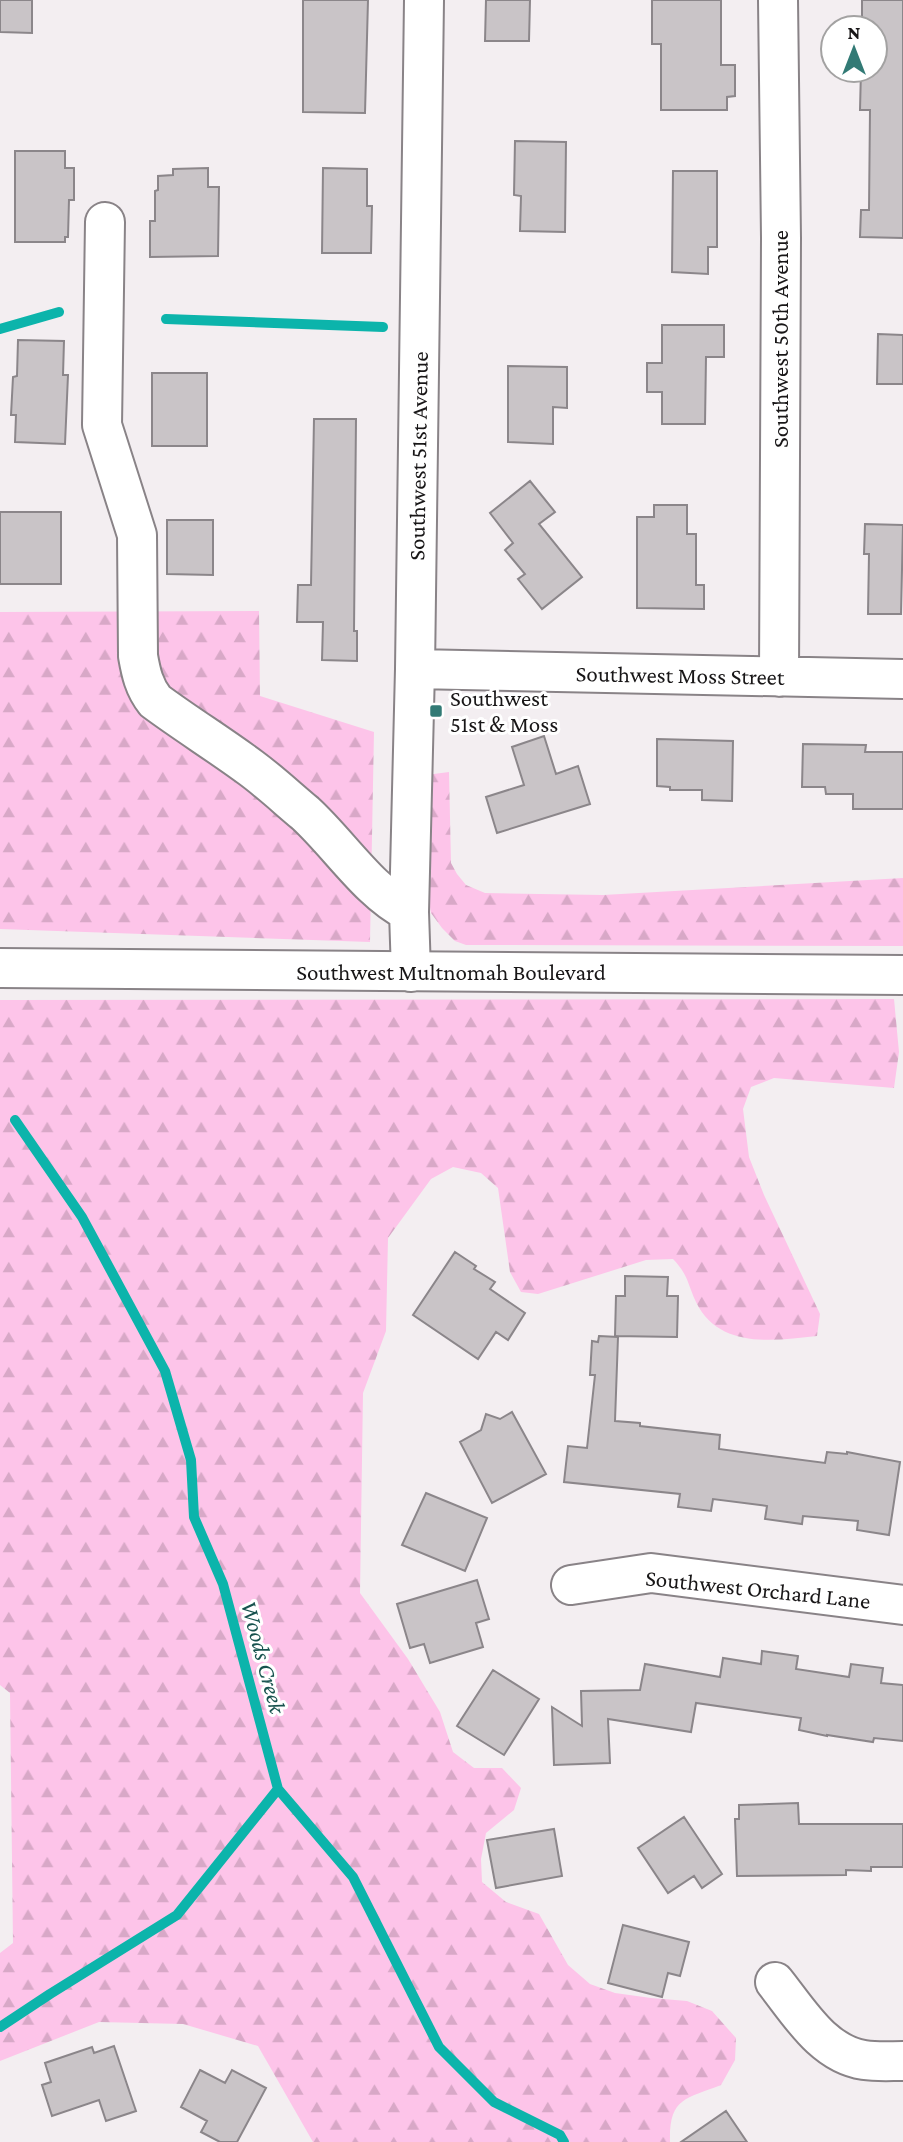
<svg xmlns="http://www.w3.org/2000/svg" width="903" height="2142" font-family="'Crimson Pro',serif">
<defs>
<pattern id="forest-firs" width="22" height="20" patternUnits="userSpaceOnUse" patternTransform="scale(1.75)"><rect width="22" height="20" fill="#fdc4e9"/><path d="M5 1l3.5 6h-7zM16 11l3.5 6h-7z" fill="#d8a8c7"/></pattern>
</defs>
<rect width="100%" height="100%" fill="#f3eef1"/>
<path fill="url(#forest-firs)" d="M 259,611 L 260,696 L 374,732 L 370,942 L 0,929 L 0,612 Z
M 449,772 L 451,863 L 457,874 L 466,885 L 485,893 L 603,895 L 903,878 L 903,946 L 466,945 L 455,941 L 442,928 L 431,913 L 427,890 L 426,775 Z
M 894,999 L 899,1052 L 894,1088 L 774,1078 L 751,1087 L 743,1109 L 749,1157 L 764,1195 L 820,1314 L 817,1336 C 773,1341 719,1349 696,1302 C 687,1283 689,1276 673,1259 L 646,1260 L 538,1294 L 521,1292 L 510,1272 L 498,1188 L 481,1173 L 453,1167 L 431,1179 L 388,1238 L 386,1331 L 363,1393 L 360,1593 L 408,1659 L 440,1712 L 453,1752 L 474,1768 L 502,1768 L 521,1788 L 514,1810 L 486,1833 L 481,1859 L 482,1882 L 506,1902 L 539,1914 L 568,1965 L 590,1984 L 615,1993 L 651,1998 L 687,2001 L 712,2011 L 736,2038 L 735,2060 L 721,2085 C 685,2099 669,2098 670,2142 L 313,2142 L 258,2046 L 183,2024 L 99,2022 L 0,2061 L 0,1953 L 13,1943 L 10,1693 L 0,1685 L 0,1000 Z"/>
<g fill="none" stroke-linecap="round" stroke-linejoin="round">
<path stroke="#0cb4ab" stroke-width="10" d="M 166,319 L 383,327
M 0,329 L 59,312
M 15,1120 L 82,1217 L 165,1371 L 191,1460 L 194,1517 L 223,1584 L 278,1789 L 353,1877 L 439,2047 L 494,2102 L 560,2135 L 564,2142
M 0,2027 L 50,1994 L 177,1915 L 278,1789"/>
</g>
<path fill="#c9c4c7" stroke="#8b868a" stroke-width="2" d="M 0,0 L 32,0 L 32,33 L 0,32 Z
M 303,0 L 368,0 L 365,113 L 303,112 Z
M 486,0 L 530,0 L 529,41 L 485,41 Z
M 652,0 L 721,0 L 721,65 L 735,65 L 735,96 L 727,97 L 727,110 L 661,110 L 661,44 L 652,44 Z
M 862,0 L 903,0 L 903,238 L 860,237 L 861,210 L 869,210 L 870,110 L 860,110 L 861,70 L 875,70 L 875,28 L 862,28 Z
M 515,141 L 566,142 L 565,232 L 520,231 L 521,196 L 514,195 Z
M 15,151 L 65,151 L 65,168 L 74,168 L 74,200 L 69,200 L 68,237 L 65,237 L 65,242 L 15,242 Z
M 208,168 L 208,187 L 219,187 L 218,256 L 150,257 L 150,221 L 155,221 L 155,191 L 158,190 L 158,176 L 173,175 L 173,169 Z
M 323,168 L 367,169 L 367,206 L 372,206 L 371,253 L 322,253 Z
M 673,171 L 717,171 L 717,247 L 708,247 L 708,274 L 672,272 Z
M 662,325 L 724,325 L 724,357 L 706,357 L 705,424 L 662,424 L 662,392 L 647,392 L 647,363 L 662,363 Z
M 878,334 L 903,335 L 903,384 L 877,384 Z
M 18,340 L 64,341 L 63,375 L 68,375 L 65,444 L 15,442 L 16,415 L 11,415 L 13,377 L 17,376 Z
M 508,366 L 567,367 L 567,408 L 553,407 L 553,444 L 508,442 Z
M 152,373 L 207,373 L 207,446 L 152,446 Z
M 314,419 L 356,419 L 354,631 L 357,631 L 357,661 L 322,660 L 323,622 L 297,622 L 298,585 L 311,585 Z
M 530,481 L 555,512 L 539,524 L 582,577 L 542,609 L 518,579 L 525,574 L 505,550 L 513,543 L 490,513 Z
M 654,505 L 687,505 L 687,534 L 696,534 L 696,585 L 704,585 L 704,609 L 637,608 L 637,517 L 654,517 Z
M 0,512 L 61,512 L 61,584 L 0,584 Z
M 167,520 L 213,520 L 213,575 L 167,574 Z
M 865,524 L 903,525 L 901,614 L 868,614 L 869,554 L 864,554 Z
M 544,736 L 556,774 L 578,766 L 590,804 L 497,833 L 486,797 L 524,785 L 512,747 Z
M 657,739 L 733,741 L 732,801 L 702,800 L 702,790 L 670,790 L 670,787 L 657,786 Z
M 803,744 L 866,745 L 865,752 L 903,752 L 903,809 L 853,809 L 853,794 L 826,794 L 825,787 L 802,787 Z
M 455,1252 L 476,1266 L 474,1269 L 495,1282 L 490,1289 L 525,1313 L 508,1340 L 496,1332 L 478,1359 L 413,1315 Z
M 625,1276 L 668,1277 L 667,1296 L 678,1296 L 677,1337 L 615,1336 L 616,1296 L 625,1296 Z
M 599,1336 L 618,1337 L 615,1421 L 640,1423 L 640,1426 L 720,1435 L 719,1449 L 825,1463 L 827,1452 L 847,1454 L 847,1452 L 900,1462 L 889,1535 L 857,1530 L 858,1521 L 803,1516 L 802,1524 L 765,1519 L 767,1506 L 713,1499 L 711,1511 L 678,1507 L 680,1494 L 564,1482 L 568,1446 L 587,1448 L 595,1375 L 590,1375 L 592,1341 L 598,1342 Z
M 512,1412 L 546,1474 L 492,1503 L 460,1442 L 481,1430 L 486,1414 L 500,1419 Z
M 426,1493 L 487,1518 L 465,1571 L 402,1545 Z
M 477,1580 L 489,1619 L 476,1623 L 483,1647 L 430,1663 L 424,1644 L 410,1648 L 397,1604 Z
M 762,1651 L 798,1656 L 796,1669 L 849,1677 L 851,1664 L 883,1668 L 881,1683 L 903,1685 L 903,1741 L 874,1738 L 873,1742 L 827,1735 L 827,1736 L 799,1730 L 801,1718 L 696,1703 L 691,1732 L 608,1719 L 610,1763 L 554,1765 L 552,1707 L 582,1726 L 581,1691 L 640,1690 L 645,1664 L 720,1677 L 723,1658 L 761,1664 Z
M 493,1670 L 539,1699 L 504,1755 L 457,1726 Z
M 798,1803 L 799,1824 L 903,1824 L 903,1867 L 871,1867 L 871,1871 L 846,1870 L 846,1875 L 737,1876 L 735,1819 L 739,1819 L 739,1805 Z
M 684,1817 L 722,1874 L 702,1888 L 694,1876 L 668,1893 L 638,1848 Z
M 554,1829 L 562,1876 L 496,1888 L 487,1840 Z
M 623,1925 L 689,1942 L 680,1976 L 668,1973 L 662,1997 L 608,1983 Z
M 114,2046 L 136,2111 L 106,2121 L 99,2100 L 52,2116 L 42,2085 L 51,2082 L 45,2063 L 92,2047 L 94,2053 Z
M 200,2070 L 225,2083 L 232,2070 L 266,2088 L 237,2142 L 220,2142 L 201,2132 L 207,2121 L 181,2107 Z
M 726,2111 L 747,2142 L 681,2142 Z"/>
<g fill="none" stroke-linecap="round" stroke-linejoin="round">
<defs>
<path id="minor" d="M 778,0 L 781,238 L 779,677
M 105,222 L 102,425 L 137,535 L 138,656 C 141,673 144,687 155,701 C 186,724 220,745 251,768 C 270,782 287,798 305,813 C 339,844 369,892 409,912
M 415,669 L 903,679
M 411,972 L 409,912 L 415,669 L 424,0
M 571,1585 L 651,1573 L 903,1605
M 775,1982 C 799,2012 823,2054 864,2060 C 877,2062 890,2061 903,2061"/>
<path id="major" d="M 0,968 L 903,975"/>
</defs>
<use href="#minor" stroke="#898387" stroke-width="42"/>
<use href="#major" stroke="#898387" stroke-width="42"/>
<use href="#minor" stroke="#fff" stroke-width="38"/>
<use href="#major" stroke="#fff" stroke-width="38"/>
</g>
<rect fill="#327a75" stroke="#fff" stroke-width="2.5" x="429" y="704" width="14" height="14" rx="3.5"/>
<g text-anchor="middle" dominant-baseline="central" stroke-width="6" stroke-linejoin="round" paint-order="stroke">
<g font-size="23" fill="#181617" stroke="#fff">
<text transform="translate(780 339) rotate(-90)">Southwest 50th Avenue</text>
<text transform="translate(418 456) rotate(-89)">Southwest 51st Avenue</text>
<text transform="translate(680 675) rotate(1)">Southwest Moss Street</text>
<text x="451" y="972">Southwest Multnomah Boulevard</text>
<text transform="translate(758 1589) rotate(6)">Southwest Orchard Lane</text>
</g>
<g font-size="23" fill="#181617" stroke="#fff" text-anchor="start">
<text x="450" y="698">Southwest<tspan x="450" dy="26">51st &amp; Moss</tspan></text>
</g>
<g font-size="24" font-style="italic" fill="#17524e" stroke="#fff">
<text transform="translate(264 1657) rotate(75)">Woods Creek</text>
</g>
</g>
<g transform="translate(854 49)"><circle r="33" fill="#ffffff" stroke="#a3a2a2" stroke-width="2"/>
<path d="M0-5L12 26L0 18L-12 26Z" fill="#327a75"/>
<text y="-10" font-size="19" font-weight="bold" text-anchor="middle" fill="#181617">N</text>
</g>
</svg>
